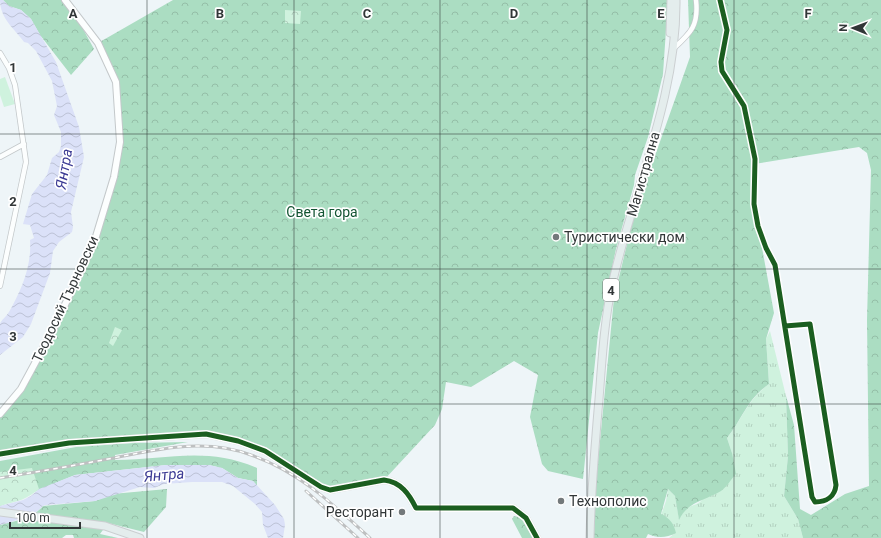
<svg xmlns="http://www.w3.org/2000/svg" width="881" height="538" font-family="Roboto,sans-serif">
<defs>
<pattern id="grass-tufts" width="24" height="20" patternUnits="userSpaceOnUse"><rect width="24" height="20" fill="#cff2de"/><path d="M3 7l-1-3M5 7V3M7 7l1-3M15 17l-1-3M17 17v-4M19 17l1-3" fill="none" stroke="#b2d0bf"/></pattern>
<pattern id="forest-crowns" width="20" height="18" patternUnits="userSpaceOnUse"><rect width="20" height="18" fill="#abddc2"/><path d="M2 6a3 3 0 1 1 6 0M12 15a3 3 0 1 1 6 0" fill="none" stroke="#94bea7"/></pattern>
<pattern id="park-crowns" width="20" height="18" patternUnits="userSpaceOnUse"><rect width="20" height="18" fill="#cff2de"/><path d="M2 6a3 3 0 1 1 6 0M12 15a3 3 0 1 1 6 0" fill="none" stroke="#b2d0bf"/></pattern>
<pattern id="water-waves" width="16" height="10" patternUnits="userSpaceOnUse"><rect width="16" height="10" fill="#dbe1f8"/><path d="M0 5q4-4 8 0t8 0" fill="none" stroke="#bcc2d5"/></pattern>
</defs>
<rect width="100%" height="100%" fill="#eef5f8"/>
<path fill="url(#grass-tufts)" d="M 770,331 L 786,396 L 788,456 L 784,496 L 798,519 L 803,538 L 669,538 L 675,533 L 661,515 L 666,501 L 668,489 L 675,496 L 679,519 C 688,502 695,508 702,500 C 714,486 722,468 732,453 L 727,438 C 743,418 747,400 769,384 L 766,339 Z"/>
<path fill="url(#forest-crowns)" d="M 3,0 L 61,0 L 77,18 L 94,49 L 71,75 L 40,35 L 31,19 L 21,10 L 9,6 Z
M 173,0 L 668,0 L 663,74 L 648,137 L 635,175 L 634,185 L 616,249 L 598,333 L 583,479 L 548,471 L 542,464 L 530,417 L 538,375 L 514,361 L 471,387 L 446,382 L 442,409 L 435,425 L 384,480 L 330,490 L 265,451 L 206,434 L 69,443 L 0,454 L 0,414 L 21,389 L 94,243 L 120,142 L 116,82 L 98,43 Z
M 688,0 L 881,0 L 881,538 L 803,538 L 798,519 L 784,496 L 788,456 L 786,396 L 794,425 L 800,509 L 811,515 L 845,494 L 869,486 L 867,320 L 871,170 L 867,153 L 859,147 L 754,164 L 753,183 L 758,226 L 774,313 L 766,339 L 769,384 C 747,399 743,418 727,438 L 732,453 L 736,474 C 731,479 727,487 721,491 C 706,500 687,502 679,520 L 675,496 L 668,489 L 661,514 C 670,518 674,524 676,533 C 666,538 657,538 648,534 L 646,538 L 594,538 L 595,492 L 614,298 L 634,215 L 690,57 Z
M 188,442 L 115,455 L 115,460 C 166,460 206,446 257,468 L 257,486 L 253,481 L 238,478 L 222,468 L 209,465 L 166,465 L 75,475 L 0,506 L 0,461 L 76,447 L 134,443 Z
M 167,489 L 166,507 L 144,532 L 108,523 L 100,534 L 118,538 L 74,538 L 73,535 L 66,535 L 62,538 L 0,538 L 0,525 C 13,522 34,517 43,506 L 95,501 L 112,494 Z
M 514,516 L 521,518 L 533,538 L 522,538 L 512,519 Z"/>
<path fill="url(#park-crowns)" d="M 285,10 L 301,11 L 300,24 L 285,23 Z
M 115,327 L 122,330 L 113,346 L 109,343 Z
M 32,468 L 39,489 C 22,502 19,500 0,506 L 0,472 Z"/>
<path fill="#cff2de" d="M 5,77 L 15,104 L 4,107 L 0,95 L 0,79 Z"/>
<path fill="url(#water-waves)" d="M 0,0 L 3,0 L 9,6 L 21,10 L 31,19 L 56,62 L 79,127 L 84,157 L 71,212 L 73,227 L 72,232 L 59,242 L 53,251 L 50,273 L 31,324 L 23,337 L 0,355 C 0,346 0,334 0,324 C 1,320 6,317 9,312 C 21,291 32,266 30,240 L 34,238 L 30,225 L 23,224 L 32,194 L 47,175 L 52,158 L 59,152 L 61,146 L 61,132 L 54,115 L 57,106 L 52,81 L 36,51 L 28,43 L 24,42 C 15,29 0,19 0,0 Z
M 166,465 L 209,465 L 222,468 L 238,478 L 253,481 L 275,505 L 284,519 L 285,525 L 283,538 L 268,538 L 263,525 L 262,512 L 255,504 L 233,486 L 222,482 L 192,482 L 164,484 L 154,488 L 140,487 L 95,501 L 46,505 C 41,506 41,509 36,512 C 24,517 13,522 0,525 L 0,506 L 23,500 L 31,496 L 39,489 L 75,475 Z"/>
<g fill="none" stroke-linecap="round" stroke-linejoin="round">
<defs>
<path id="minor" d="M 720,0 L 727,30 L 721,62 L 722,71 L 744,106 L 755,159 L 754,204 L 758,226 L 766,248 L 775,265 L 812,497 L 815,502 C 827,502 835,496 836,485 L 810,324 L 785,326
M 673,49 C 691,33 699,25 696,0
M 0,53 L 9,68 L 15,85 L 26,162 L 0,286
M 0,157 L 24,144"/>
<path id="tertiary" d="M 0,414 L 21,389 L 54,328 L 94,243 L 114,177 L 120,142 L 116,82 L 98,43 L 65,0
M 0,454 L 69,443 L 206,434 L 238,441 L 265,451 L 321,487 L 330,490 L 384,480 C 401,482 409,494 416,508 L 513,508 L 526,518 L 537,538"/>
<path id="primary" d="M 670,33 L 671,0
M 0,512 L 105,526 L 140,538
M 590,538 C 591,492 595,445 599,399 C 602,361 604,322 612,285 C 633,190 677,99 676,0"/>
</defs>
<use href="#minor" stroke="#c3c8ca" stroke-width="6"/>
<use href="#tertiary" stroke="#c3c8ca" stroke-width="8"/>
<use href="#primary" stroke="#cbcfd1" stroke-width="9"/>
<use href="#minor" stroke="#fcfefe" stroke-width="4.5"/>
<use href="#tertiary" stroke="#fcfefe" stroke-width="6"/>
<use href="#primary" stroke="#e4eded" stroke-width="7"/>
<defs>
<path id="rail" d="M 0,478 C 36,472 72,466 108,459 C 156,450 203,437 251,455 C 298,471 334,505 370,538
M 306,491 L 358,538"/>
</defs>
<use href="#rail" stroke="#bec0c1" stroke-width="3"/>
<use href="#rail" stroke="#fff" stroke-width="1.5" stroke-dasharray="4.5" stroke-linecap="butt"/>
<defs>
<path id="cycleway" d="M 720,0 L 727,30 L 721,62 L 722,71 L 744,106 L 755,159 L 754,204 L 758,226 L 766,248 L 775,265 L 812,497 L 815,502 C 827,502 835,496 836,485 L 810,324 L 785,326
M 0,454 L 69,443 L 206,434 L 238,441 L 265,451 L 321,487 L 330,490 L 384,480 C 401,482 409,494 416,508 L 513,508 L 526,518 L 537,538"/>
</defs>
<use href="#cycleway" stroke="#fff" stroke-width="8"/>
<use href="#cycleway" stroke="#1b5e20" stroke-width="5"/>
</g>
<path fill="none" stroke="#313637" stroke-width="1" stroke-opacity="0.55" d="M 147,0 L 147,538M 294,0 L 294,538M 440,0 L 440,538M 587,0 L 587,538M 734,0 L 734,538M 0,134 L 881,134M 0,269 L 881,269M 0,404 L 881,404"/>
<g fill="#73797b" stroke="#fff" stroke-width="1.5">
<circle cx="556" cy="237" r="4"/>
<circle cx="561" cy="501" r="4"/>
<circle cx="402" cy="512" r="4"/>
</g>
<g text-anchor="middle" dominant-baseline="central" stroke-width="3.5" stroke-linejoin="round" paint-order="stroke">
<rect fill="#fff" stroke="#6f7273" stroke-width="1" x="603" y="279" width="16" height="22" rx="3"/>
<g font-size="13" font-weight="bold" fill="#313637">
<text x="611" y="290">4</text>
</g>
<g font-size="14" fill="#313637" stroke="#fff">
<text transform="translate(643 174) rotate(-74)">Магистрална</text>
<text transform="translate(65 299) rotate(-65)">Теодосий Търновски</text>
</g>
<g font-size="14" fill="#125331" stroke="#fff">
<text x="322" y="212">Света гора</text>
</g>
<g font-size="14" fill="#313637" stroke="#fff" text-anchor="start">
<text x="564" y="237">Туристически дом</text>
<text x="569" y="501">Технополис</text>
<text x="394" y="512" text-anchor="end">Ресторант</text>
</g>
<g font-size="15" font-style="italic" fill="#3c3b94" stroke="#fff">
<text transform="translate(64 169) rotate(-80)">Янтра</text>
<text transform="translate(164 475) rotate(-5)">Янтра</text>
</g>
</g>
<g font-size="13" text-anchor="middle" font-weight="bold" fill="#313637" stroke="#fff" stroke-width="3.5" stroke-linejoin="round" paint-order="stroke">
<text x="73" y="18">A</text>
<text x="220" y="18">B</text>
<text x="367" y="18">C</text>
<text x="514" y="18">D</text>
<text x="661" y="18">E</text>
<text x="808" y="18">F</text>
<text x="13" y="72">1</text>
<text x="13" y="206">2</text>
<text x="13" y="341">3</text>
<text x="13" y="475">4</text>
</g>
<g transform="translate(853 28) rotate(271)" stroke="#ffffff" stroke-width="3" paint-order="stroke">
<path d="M0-3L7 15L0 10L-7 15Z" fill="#313637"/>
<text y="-6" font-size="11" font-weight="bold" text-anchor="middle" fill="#313637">N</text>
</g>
<path d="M10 522v6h70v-6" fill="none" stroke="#313637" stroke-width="2"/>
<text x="16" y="522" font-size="12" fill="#313637" stroke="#ffffff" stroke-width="3" paint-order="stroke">100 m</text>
</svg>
